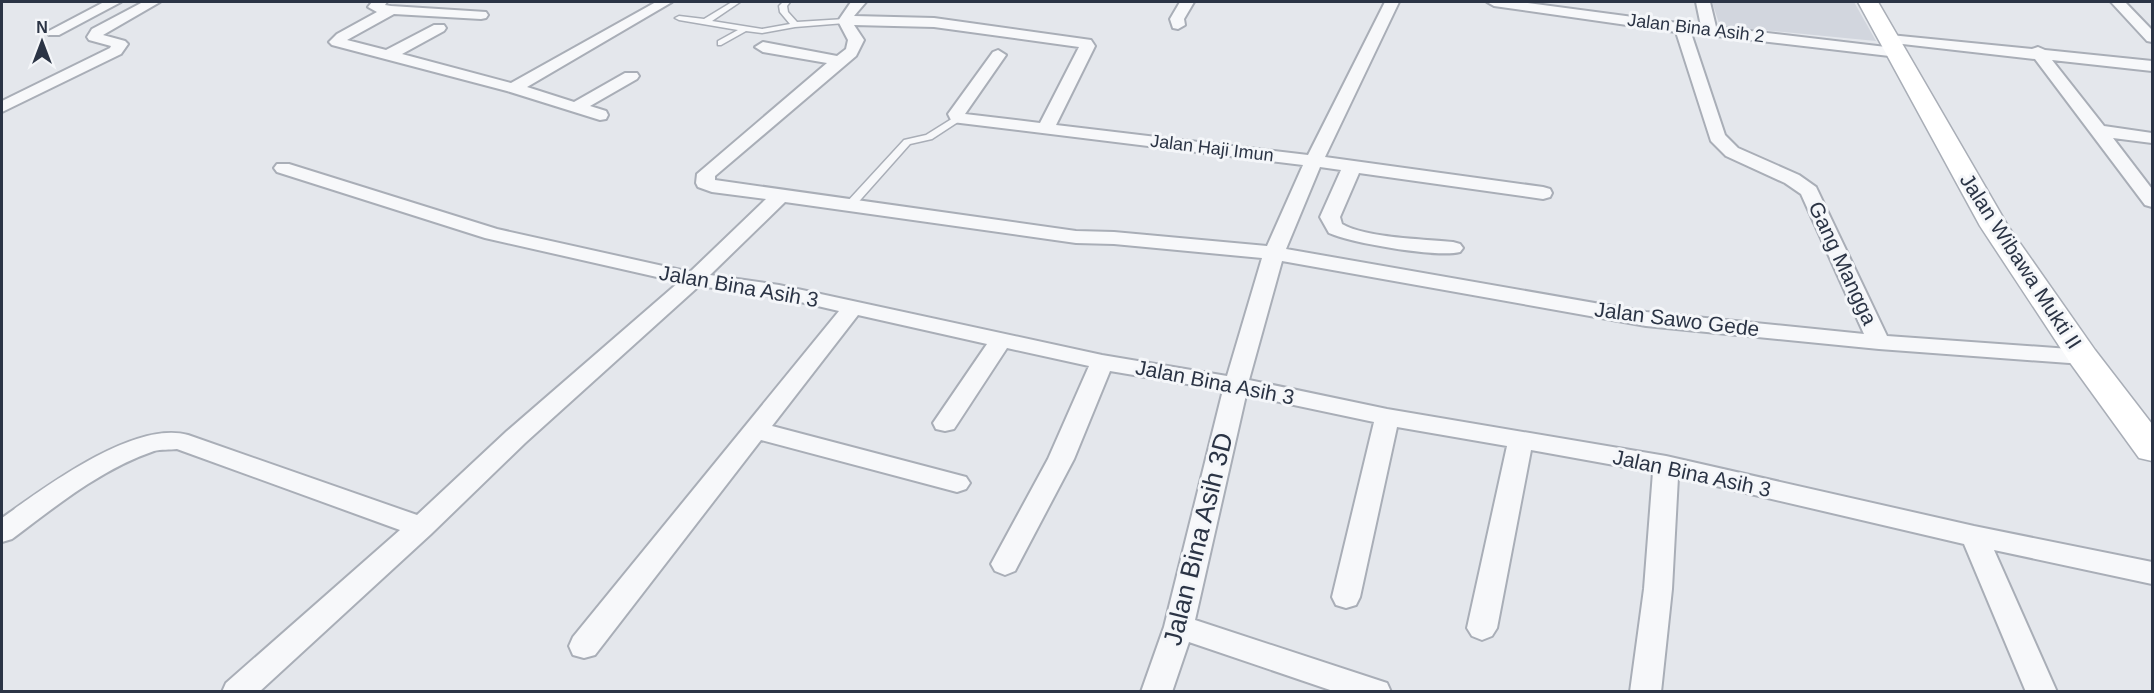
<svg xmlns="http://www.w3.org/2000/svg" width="2154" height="693" font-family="Arial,sans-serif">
<rect width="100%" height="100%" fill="#e4e7ec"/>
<path fill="#d2d6de" d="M 1712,2 L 1854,2 L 1876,41 L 1720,26 Z"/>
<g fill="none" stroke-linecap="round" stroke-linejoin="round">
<defs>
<path id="service" d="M 732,2 L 740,2 L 712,21 L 762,29 L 790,24 L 780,12 L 779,6 L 783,2 L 790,2 L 787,6 L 788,12 L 797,22 L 845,19 L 849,21 L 845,23 L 795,27 L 762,33 L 746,31 L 721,45 L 718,45 L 718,41 L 738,30 L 679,20 L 675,18 L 679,16 L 704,19 Z
M 958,115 L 963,118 L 961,120 L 932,139 L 910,144 L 854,207 L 846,207 L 846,203 L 904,140 L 926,135 Z"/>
<path id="minor" d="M 104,2 L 121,2 L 59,35 L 49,35 L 47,32 Z
M 143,2 L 160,2 L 103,35 L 125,41 L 128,44 L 121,54 L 2,112 L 2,101 L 110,48 L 111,46 L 89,40 L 87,37 L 92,29 Z
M 372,2 L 387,2 L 385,5 L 391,6 L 486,12 L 488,15 L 486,18 L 481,19 L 394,14 L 347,40 L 386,50 L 434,25 L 444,25 L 446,28 L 444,31 L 402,54 L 511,83 L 656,2 L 672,2 L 527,87 L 574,102 L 625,73 L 637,73 L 639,76 L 637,79 L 590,106 L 606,111 L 608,115 L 606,119 L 600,120 L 507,91 L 332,45 L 329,42 L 337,34 L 377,12 L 368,7 Z
M 851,2 L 866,2 L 854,16 L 934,18 L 1091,40 L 1095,46 L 1056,125 L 1308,155 L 1385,2 L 1399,2 L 1325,157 L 1543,187 L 1550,189 L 1552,193 L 1550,197 L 1543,199 L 1359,173 L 1340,217 L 1342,224 C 1366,238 1423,239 1453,242 L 1460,244 L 1463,248 L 1460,252 C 1438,258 1351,243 1329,233 L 1320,217 L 1341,170 L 1320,167 L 1286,249 L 1646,312 L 1864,334 L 1801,194 L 1785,183 L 1726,156 L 1711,141 L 1676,32 L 1494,6 L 1487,2 L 1521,2 L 1701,26 L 1696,2 L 1710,2 L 1716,27 L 1903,49 L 1906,52 L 1898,57 L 1691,33 L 1725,135 L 1738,148 L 1799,175 L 1816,187 L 1887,336 L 2083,350 L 2091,352 L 2094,357 L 2091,362 L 2083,364 L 1879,349 L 1646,326 L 1282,261 L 1249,380 L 1387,409 L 1666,456 L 1974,526 L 2152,562 L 2152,584 L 1994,550 L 2057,692 L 2026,692 L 1964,544 L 1678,477 L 1672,589 L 1661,692 L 1630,692 L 1644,589 L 1653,472 L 1531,450 L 1497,628 L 1492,636 L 1482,640 L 1472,636 L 1467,628 L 1507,446 L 1397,427 L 1360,597 L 1356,605 L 1346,608 L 1336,605 L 1332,597 L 1374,422 L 1246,395 L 1195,620 L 1387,683 L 1391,692 L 1336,692 L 1189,642 L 1172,692 L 1141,692 L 1164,627 L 1223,390 L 1110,371 L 1074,459 L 1015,571 L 1005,575 L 995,571 L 991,564 L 1048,459 L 1089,366 L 1007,348 L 954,429 L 945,431 L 936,429 L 933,423 L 987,344 L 858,315 L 772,426 L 966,477 L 970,483 L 966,489 L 957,492 L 761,440 L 595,655 L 584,658 L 573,655 L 569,646 L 573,637 L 839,311 L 779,297 L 699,286 L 525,443 L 431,534 L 259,692 L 222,692 L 226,683 L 400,530 L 177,449 C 170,450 161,449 154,451 C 101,469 56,506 12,539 L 2,542 L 2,518 C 44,488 134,420 188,435 L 417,515 L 507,431 L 679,282 L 485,238 L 277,172 L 274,168 L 277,164 L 289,164 L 497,229 L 690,272 L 766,199 L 712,192 L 698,187 L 696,183 L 697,174 L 827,63 L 763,52 L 755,47 L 763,42 L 837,56 L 846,49 L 848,40 L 838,21 ZM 854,25 L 934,27 L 1079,47 L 1040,123 L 965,114 L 1006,55 L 998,50 L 993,52 L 948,114 L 952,122 L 1303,165 L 1267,246 L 1114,232 L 1076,231 L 715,180 L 715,176 L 856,56 L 864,40 ZM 785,202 L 1076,243 L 1114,244 L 1262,258 L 1227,376 L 1102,355 L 779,285 L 710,275 Z
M 1180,2 L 1194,2 L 1184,19 L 1185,25 L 1178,29 L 1173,28 L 1170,19 Z
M 2111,2 L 2125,2 L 2152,30 L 2152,42 L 2147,41 Z
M 1890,35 L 2032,49 L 2038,47 L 2045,50 L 2152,61 L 2152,71 L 2052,60 L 2104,126 L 2152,133 L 2152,143 L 2113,138 L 2152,189 L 2152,207 L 2145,205 L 2035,59 L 1885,42 L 1883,39 L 1885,36 Z"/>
<path id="secondary" d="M 1858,2 L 1878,2 L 2008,226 L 2095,350 L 2152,424 L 2152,461 L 2139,458 L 2071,364 L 1980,226 Z"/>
</defs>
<use href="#service" stroke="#a9aeb7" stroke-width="3"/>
<use href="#minor" stroke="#a9aeb7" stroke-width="4"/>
<use href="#secondary" stroke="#a9aeb7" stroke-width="3"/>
<use href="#service" fill="#f7f8fa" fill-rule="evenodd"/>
<use href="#minor" fill="#f7f8fa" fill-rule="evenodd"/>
<use href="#secondary" fill="#fff" fill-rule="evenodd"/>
</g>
<g text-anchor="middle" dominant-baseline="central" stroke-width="6" stroke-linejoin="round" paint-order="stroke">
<g font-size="18" fill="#2b3445" stroke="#f4f6f9">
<text transform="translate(1696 28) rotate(7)">Jalan Bina Asih 2</text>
<text transform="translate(1212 148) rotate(7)">Jalan Haji Imun</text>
</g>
<g font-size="21" fill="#2b3445" stroke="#f4f6f9">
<text transform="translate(2021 261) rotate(57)">Jalan Wibawa Mukti II</text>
<text transform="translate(1843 263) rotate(65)">Gang Mangga</text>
<text transform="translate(739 286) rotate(10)">Jalan Bina Asih 3</text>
<text transform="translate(1677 319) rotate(7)">Jalan Sawo Gede</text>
<text transform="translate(1215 382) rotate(11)">Jalan Bina Asih 3</text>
<text transform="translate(1692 473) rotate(12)">Jalan Bina Asih 3</text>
</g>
<g font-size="26" fill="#2b3445" stroke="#f4f6f9">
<text transform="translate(1198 539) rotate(-76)">Jalan Bina Asih 3D</text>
</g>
</g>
<rect width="2154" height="693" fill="none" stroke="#2b3445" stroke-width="6"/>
<g transform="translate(42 42)" stroke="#f4f6f9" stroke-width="4.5" paint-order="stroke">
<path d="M0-4.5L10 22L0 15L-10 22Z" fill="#2b3445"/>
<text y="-9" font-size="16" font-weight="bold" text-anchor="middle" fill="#2b3445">N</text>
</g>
</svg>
